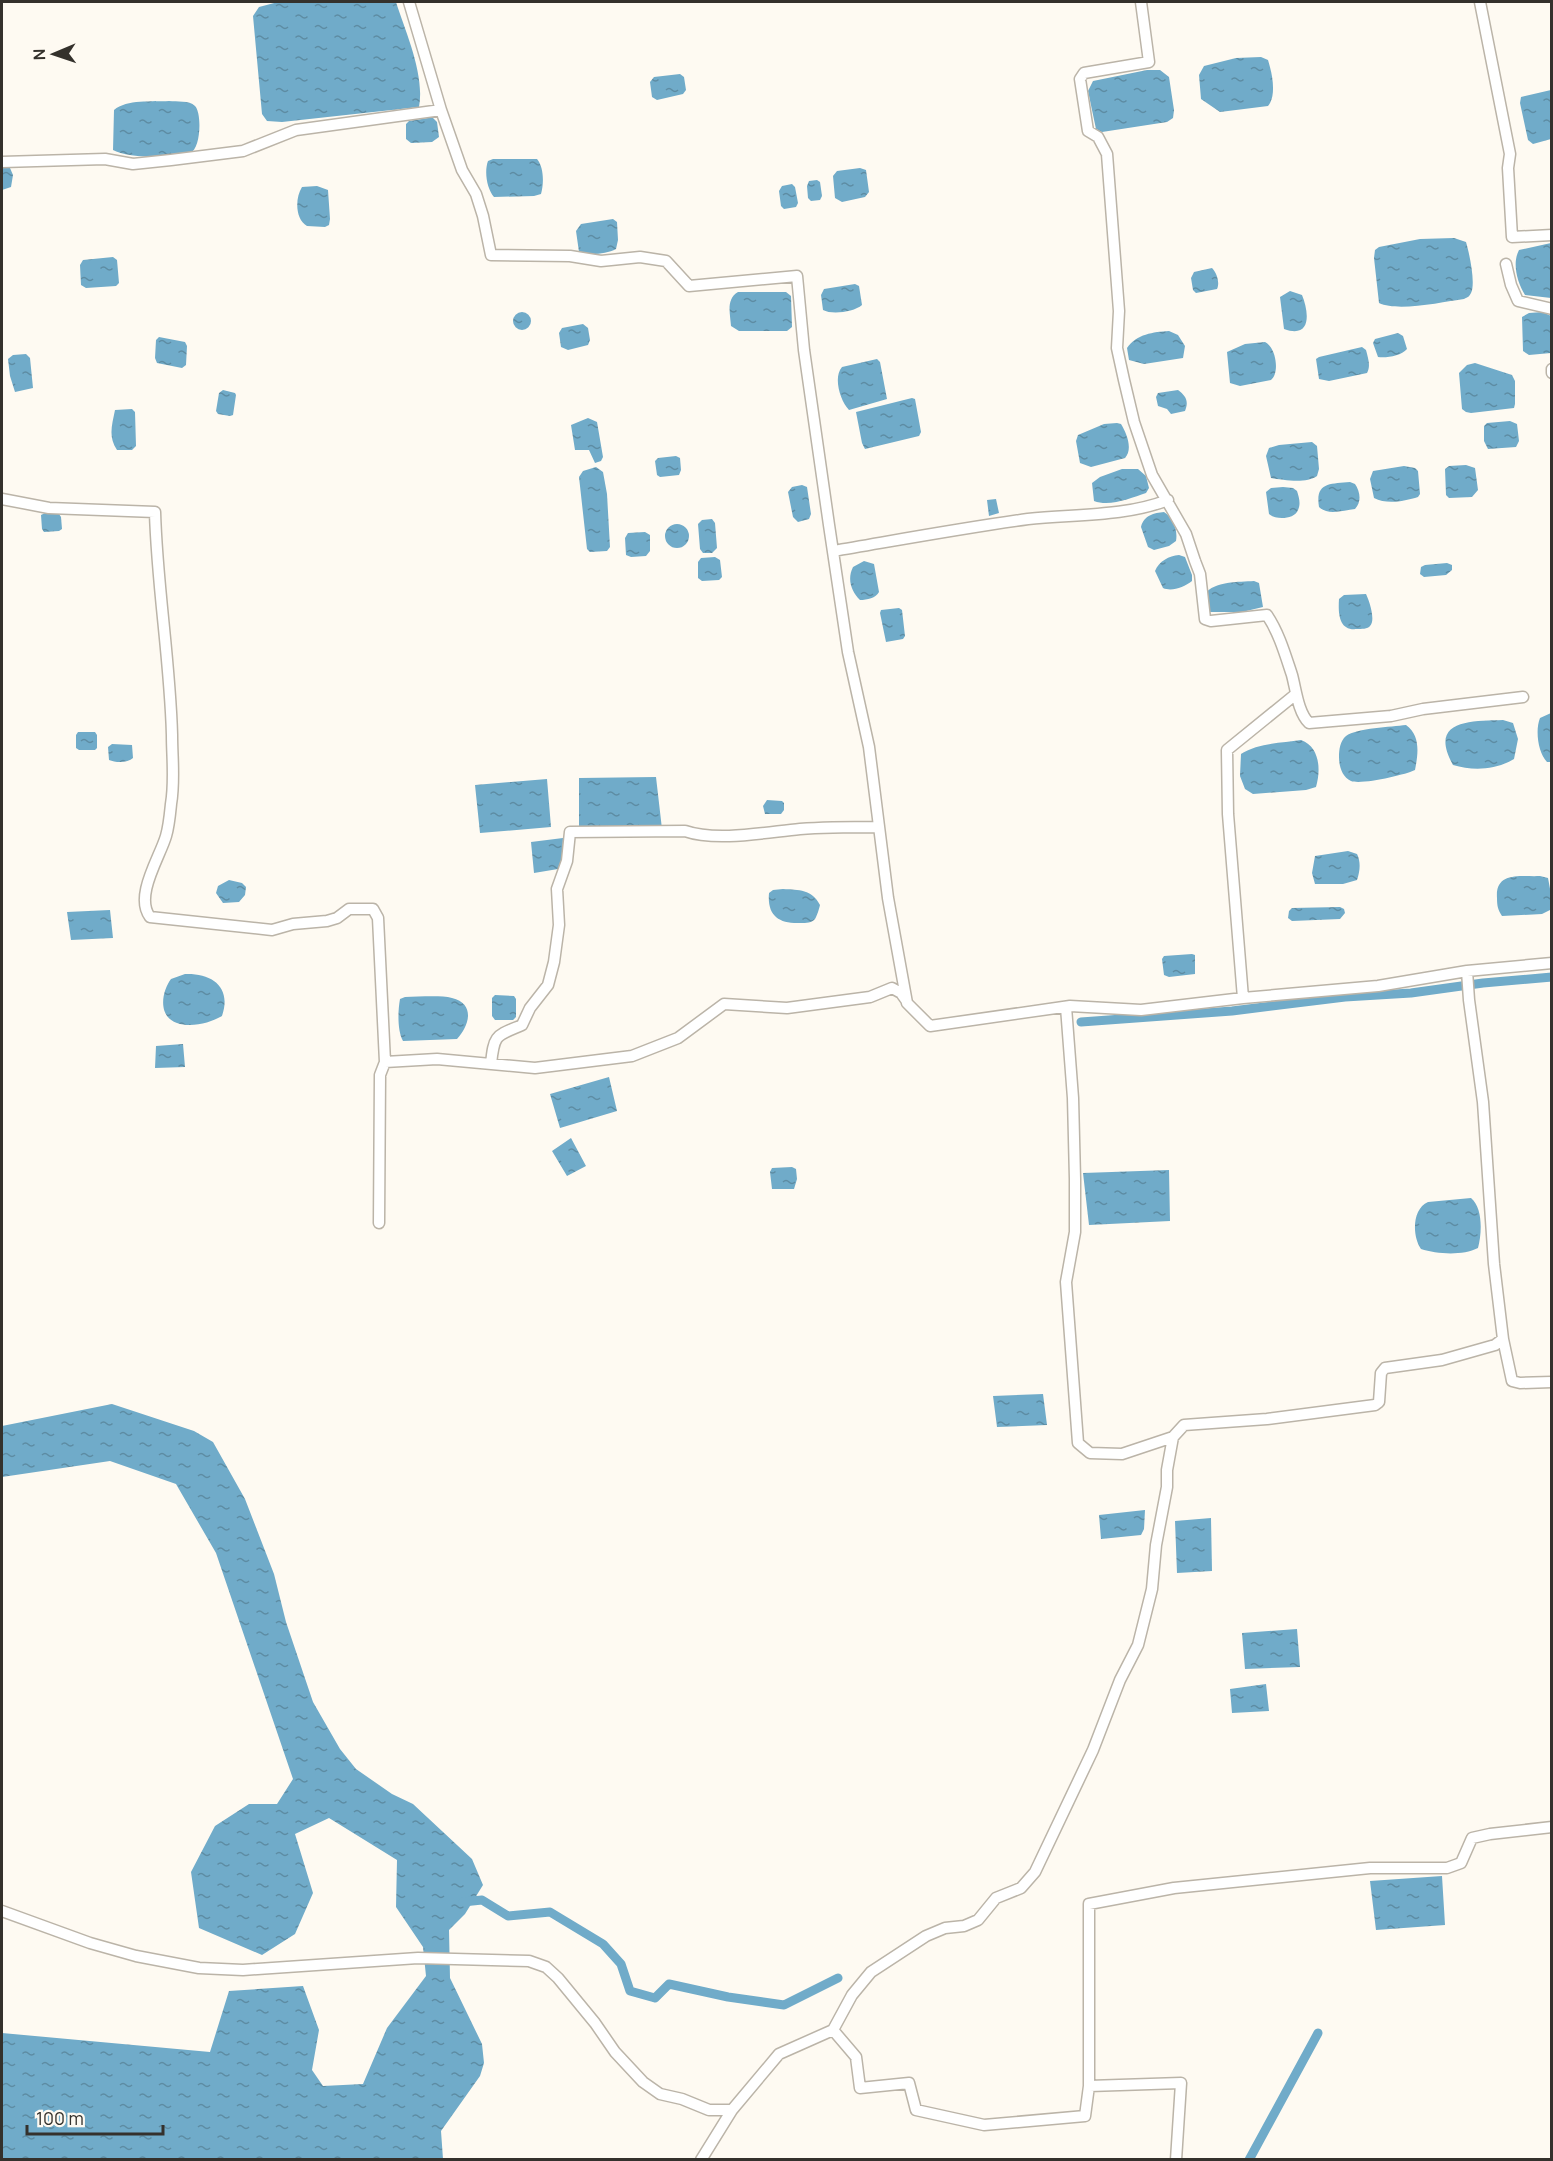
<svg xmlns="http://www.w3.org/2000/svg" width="1553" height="2161" font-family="Manrope,sans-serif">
<defs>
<pattern id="water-ripples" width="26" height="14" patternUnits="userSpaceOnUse" patternTransform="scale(1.5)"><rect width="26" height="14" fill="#70abc9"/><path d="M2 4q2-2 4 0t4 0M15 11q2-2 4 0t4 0" fill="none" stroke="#5d8ca3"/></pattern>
</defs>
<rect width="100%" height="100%" fill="#fefaf2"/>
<path fill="url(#water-ripples)" d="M 278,2 L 396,2 C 406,33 425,75 419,107 L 282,122 L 267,121 L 262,114 L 253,16 L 259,7 Z
M 1261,57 L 1268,60 C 1272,73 1277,95 1268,106 L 1220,112 L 1201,99 L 1199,75 L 1204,66 L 1236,58 Z
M 1147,70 L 1160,70 L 1169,77 L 1174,110 L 1173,118 L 1167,122 L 1102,132 L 1096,129 L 1088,91 L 1093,81 Z
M 680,74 L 684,77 L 686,90 L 683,94 L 657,100 L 652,97 L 650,82 L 654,77 Z
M 1551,90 L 1551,139 L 1533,144 L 1528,140 L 1520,103 L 1521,97 Z
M 169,101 C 177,102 189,100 195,106 C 202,113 201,149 190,153 C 176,159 126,158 113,150 L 114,110 C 127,99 152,102 169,101 Z
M 428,118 L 433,118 L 437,122 L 439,137 L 432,142 L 411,143 L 406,139 L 406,124 L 409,121 Z
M 493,159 L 537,159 C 544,167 544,184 541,194 L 534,196 L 494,197 C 487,189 484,172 488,161 Z
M 2,166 L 10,168 L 13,175 L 11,187 L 2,190 Z
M 860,168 L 866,170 L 869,192 L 865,197 L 842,202 L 835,198 L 833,176 L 837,171 Z
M 817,180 L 820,182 L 822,196 L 820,200 L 811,201 L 808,198 L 807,186 L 809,181 Z
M 792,184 L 795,187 L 798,203 L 796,207 L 784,209 L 781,206 L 779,191 L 782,186 Z
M 317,186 L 328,190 L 330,219 L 329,225 L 325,227 L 307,226 C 295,219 295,198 302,187 Z
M 613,219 L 617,222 L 618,240 L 616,249 C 606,254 589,256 579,252 L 576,231 L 581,224 Z
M 1454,238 L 1466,242 C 1469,252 1476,283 1471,293 C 1469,297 1468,297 1464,299 C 1442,302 1398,312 1379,303 L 1374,258 L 1375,250 L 1379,247 L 1420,239 Z
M 1551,243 L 1551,298 L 1525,295 C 1517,282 1512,263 1519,250 Z
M 113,257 L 117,260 L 119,283 L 116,286 L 86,288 L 81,285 L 80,265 L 83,260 Z
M 1212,268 C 1217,273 1220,283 1217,289 L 1196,293 L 1193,290 L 1191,278 L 1194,272 Z
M 855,284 L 859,286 L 862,305 C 854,312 832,315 823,310 L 821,295 L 824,289 Z
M 1290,291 L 1302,295 C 1309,312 1312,339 1284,329 L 1280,297 Z
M 738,292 L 786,292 L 791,296 L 792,327 L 787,331 L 739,331 L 731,326 C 730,313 726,299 738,292 Z
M513 321a9 9 0 1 1 18 0a9 9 0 1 1-18 0Z
M 1543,312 L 1551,316 L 1551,353 L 1529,355 L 1523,351 L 1522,317 L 1529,313 Z
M 583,324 L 588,328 L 590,340 L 588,345 L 568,350 L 561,347 L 559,333 L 562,328 Z
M 1169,331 L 1178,335 L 1185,346 L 1183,358 L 1144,364 L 1129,360 L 1127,348 C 1137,334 1153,332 1169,331 Z
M 1398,333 L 1403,336 L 1407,349 C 1401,356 1387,358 1378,357 L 1373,343 L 1375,339 Z
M 159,337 L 185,342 L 187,346 L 186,365 L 182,368 L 157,363 L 155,358 L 156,340 Z
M 1265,342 C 1276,347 1280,373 1271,380 L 1240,386 L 1230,383 L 1227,352 L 1245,344 Z
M 1362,347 L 1366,350 C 1368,358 1371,366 1367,373 L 1329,381 L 1319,379 L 1316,359 L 1319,357 Z
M 26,354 L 30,358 L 33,388 L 15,392 L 10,376 L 8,359 L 13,355 Z
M 877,359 L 880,362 L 887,399 L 849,410 C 840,401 833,377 842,367 Z
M 1475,363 L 1512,375 L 1515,381 L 1515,404 L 1514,408 L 1471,413 L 1466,412 L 1462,409 L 1459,373 L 1467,365 Z
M 223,390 L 235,393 L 236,395 L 233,415 L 230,416 L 218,414 L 216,411 L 219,393 Z
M 1178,390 C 1186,396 1189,401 1185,411 L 1171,414 L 1167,409 L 1158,406 L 1156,397 L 1158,393 Z
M 912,398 L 915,399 L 921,432 L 919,436 L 865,449 L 862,443 L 856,412 Z
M 132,409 L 135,412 L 136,446 L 132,450 L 117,450 C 108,437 112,425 115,410 Z
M 588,418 L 597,422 L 603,457 L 601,461 L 595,463 L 589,450 L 575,450 L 571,425 Z
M 1510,421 L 1517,424 L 1519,441 L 1516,447 L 1488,449 L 1484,441 L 1484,426 L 1487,423 Z
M 1117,423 L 1121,424 C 1127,434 1133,449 1125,458 L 1091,467 L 1080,463 L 1076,441 L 1078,435 L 1104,424 Z
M 1312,442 L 1317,446 L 1319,469 L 1317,476 C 1306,484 1284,480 1271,478 L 1266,456 L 1269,448 L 1279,445 Z
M 676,456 L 680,458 L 681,470 L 679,475 L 660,477 L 657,475 L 655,461 L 658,458 Z
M 1466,465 L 1475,468 L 1478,490 L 1472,497 L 1449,498 L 1446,495 L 1445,469 L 1449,466 Z
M 1404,466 L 1415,468 L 1418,471 L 1420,494 L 1418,497 C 1405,501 1387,505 1374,498 L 1370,479 L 1373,471 Z
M 596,467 L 603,472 L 607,494 L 610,547 L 607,551 L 590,552 L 587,549 L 579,477 L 583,471 Z
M 1122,469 L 1138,469 L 1146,476 L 1149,488 L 1146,493 C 1131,498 1110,507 1094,501 L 1092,483 L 1100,477 Z
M 1350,482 L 1355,484 C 1360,491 1362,502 1355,509 C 1344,510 1328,516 1319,507 C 1315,482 1330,484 1350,482 Z
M 802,485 L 807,487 L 811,514 L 809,519 L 798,522 L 793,517 L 788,492 L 792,487 Z
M 1283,487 L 1293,488 L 1297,491 C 1299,497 1301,504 1298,510 C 1294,520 1275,520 1269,514 L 1266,492 L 1271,488 Z
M 996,499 L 999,513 L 989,516 L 987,500 Z
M 1164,512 C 1173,518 1178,530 1176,541 L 1169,546 L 1154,550 L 1148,547 L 1141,527 C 1144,515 1154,513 1164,512 Z
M 45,513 L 59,514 L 61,517 L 62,529 L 59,531 L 44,532 L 42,529 L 41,515 Z
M 712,519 L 715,523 L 717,548 L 712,553 L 703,553 L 700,549 L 698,524 L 702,520 Z
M665 536a12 12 0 1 1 24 0a12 12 0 1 1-24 0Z
M 645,532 L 650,535 L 650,551 L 646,556 L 631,557 L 626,555 L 625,538 L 628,533 Z
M 1179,555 L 1185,557 L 1192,575 L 1192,581 C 1184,587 1172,592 1163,588 L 1155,571 C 1159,561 1169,556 1179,555 Z
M 715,557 L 720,560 L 722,577 L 719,580 L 702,581 L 698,578 L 698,562 L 701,558 Z
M 864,561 L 874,564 L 879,592 C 876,598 867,600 860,600 C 851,591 847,579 853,567 Z
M 1447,563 L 1452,565 L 1452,570 L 1446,575 L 1424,577 L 1420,574 L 1421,567 L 1425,565 Z
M 1254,581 L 1259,583 L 1263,607 L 1242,612 L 1209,612 L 1205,594 C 1214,581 1239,582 1254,581 Z
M 1366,594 C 1369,600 1376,620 1370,626 C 1368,629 1361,629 1357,629 C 1339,631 1338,614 1339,599 L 1344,595 Z
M 899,608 L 902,610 L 905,636 L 903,639 L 886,642 L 880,613 L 881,610 Z
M 1551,713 L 1551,762 L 1547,762 C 1538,753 1535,730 1540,718 Z
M 1503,720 L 1513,723 L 1518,739 L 1514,759 C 1496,770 1473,771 1453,765 C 1428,720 1470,721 1503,720 Z
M 1406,725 C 1421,736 1418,754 1415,770 C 1405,775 1361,785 1351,781 C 1342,777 1339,766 1339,757 C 1339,750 1340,741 1346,736 C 1357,728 1391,727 1406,725 Z
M 78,732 L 95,732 L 97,735 L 97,748 L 95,750 L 79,750 L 76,748 L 76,735 Z
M 1301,740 C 1320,747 1321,770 1316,787 L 1306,790 L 1253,794 L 1245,789 L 1240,776 L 1241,754 C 1258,743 1282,743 1301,740 Z
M 112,744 L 132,745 L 133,758 C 128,763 116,763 109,760 L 108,747 Z
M 656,777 L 662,829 L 579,830 L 579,778 Z
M 547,779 L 551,827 L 480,833 L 475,785 Z
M 767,800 L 782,801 L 784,803 L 784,810 L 781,814 L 765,814 L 763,806 Z
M 563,838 L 562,864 L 558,869 L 534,873 L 531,842 Z
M 1348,851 L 1357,854 C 1361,862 1360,871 1357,880 L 1343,884 L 1315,884 L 1312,873 L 1315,856 Z
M 1540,876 L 1548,878 L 1551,894 L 1550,910 L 1542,914 L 1502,916 C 1498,910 1497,906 1497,898 C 1495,871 1521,877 1540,876 Z
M 229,880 L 242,883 L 246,887 L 245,895 L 239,902 L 223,903 L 216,893 L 218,886 Z
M 783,889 C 799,890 812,889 820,905 C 819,909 817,916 815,919 C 812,923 806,923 801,923 C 779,924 767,916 769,893 L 773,890 Z
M 1340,907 L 1344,909 L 1345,913 L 1340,919 L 1292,921 L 1288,918 L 1289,911 L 1292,908 Z
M 110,910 L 113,938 L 71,940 L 67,912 Z
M 1192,954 L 1195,955 L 1195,974 L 1169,977 L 1164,975 L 1162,959 L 1164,956 Z
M 185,974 C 212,973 232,987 222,1016 C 210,1023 191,1028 177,1023 C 157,1016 162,991 171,979 Z
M 495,995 L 514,996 L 516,999 L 516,1017 L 513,1020 L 495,1020 L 492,1016 L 492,998 Z
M 405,997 C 418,997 440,995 452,998 C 476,1004 469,1026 457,1039 L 403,1041 C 397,1030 398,1010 400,999 Z
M 183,1044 L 185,1067 L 155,1068 L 156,1046 Z
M 609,1077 L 617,1111 L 560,1128 L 550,1094 Z
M 571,1138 L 586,1166 L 567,1176 L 552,1151 Z
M 792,1167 L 796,1169 L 797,1179 L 794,1189 L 772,1189 L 770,1172 L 772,1168 Z
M 1169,1170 L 1170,1221 L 1089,1225 L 1083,1173 Z
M 1471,1198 C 1483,1208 1482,1233 1478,1248 C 1462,1256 1437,1254 1421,1249 C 1412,1236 1412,1209 1428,1202 Z
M 1043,1394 L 1047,1425 L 997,1427 L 993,1396 Z
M 112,1404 L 194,1431 L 213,1442 L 245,1499 L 274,1574 L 286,1622 L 313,1702 L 340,1749 L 356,1769 L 392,1794 L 413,1804 L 472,1859 L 483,1885 L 465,1914 L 449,1930 L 450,1978 L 482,2044 L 484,2063 L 480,2076 L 441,2131 L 443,2159 L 2,2159 L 2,2033 L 210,2052 L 229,1991 L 303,1986 L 319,2030 L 312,2070 L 323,2086 L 363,2084 L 387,2028 L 426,1976 L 423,1947 L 396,1907 L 397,1860 L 329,1818 L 295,1834 L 313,1893 L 295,1934 L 262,1955 L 199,1928 L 191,1872 L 215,1826 L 249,1804 L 277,1804 L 293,1779 L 216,1553 L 176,1484 L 110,1461 L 2,1477 L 2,1426 Z
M 1145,1510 L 1144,1529 L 1141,1535 L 1101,1539 L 1099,1515 Z
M 1211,1518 L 1212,1571 L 1177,1573 L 1175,1521 Z
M 1297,1629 L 1300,1667 L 1245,1669 L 1242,1633 Z
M 1266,1684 L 1269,1711 L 1232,1713 L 1230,1689 Z
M 1442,1876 L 1445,1925 L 1376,1930 L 1370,1881 Z"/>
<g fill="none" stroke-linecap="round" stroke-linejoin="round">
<path stroke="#70abc9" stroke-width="9" d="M 1081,1022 L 1232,1011 L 1345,997 L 1411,993 L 1483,983 L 1552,977
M 463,1902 L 482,1900 L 508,1916 L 550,1912 L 603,1944 L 621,1964 L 630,1991 L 655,1998 L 669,1984 L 728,1997 L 784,2005 L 838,1978
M 1249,2160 L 1318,2033"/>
<defs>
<path id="street" d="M 1141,2 L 1149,62 L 1084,73 L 1080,79 L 1088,131 L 1098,137 L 1107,154 L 1119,311 L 1117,348 L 1124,380 L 1134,422 L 1152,475 L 1186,534 L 1195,561 L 1200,574 L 1205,619 L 1211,621 L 1267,615 C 1279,633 1285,654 1292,675 C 1296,690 1298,712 1309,723 L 1391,716 L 1423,709 L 1523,697
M 1480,2 L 1510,154 L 1508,168 L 1512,237 L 1552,235
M 2,162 L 105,159 L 133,164 L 171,160 L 243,151 L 296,130 L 441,110 L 409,2
M 1506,264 L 1511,285 L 1518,301 L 1552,309
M 1552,369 L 1552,373
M 2,499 L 49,508 L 155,512 C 157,586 170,660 172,735 C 172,758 175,781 171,804 C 170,814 169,826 166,836 C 160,857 134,896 150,917 L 272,930 L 293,924 L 327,921 L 337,918 L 349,909 L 373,909 L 378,918 L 385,1062 L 380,1075 L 379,1223
M 833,551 C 898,540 963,528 1028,519 C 1074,514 1124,517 1168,500
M 1467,971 L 1552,963
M 1243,998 L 1228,814 L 1227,750 L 1296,694
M 1066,1007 L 1073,1098 L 1075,1179 L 1075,1232 L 1066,1282 L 1078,1443 L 1090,1453 L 1122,1454 L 1173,1437
M 385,1062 L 437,1059 L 535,1068 L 632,1056 L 678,1038 L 724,1004 L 787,1008 L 870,997 L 892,988 L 901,993 L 906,1000
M 491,1064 C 494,1034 496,1036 522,1025 L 530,1008 L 548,985 L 554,962 L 559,925 L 557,889 L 567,861 L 570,832 L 685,831 C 717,842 767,832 800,829 C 826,827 853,827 879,827
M 1503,1339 L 1512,1381 L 1520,1383 L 1552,1382
M 2,1911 L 90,1943 L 136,1956 L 199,1968 L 243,1970 L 418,1958 L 529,1961 L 546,1967 L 558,1978 L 595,2023 L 615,2052 L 643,2082 L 660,2094 L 682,2099 L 709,2110 L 732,2110 L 779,2054 L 833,2030 L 852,1995 L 871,1972 L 926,1936 L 945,1928 L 964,1926 L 978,1920 L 996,1898 L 1021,1888 L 1035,1872 L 1093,1750 L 1120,1680 L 1138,1645 L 1152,1589 L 1156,1545 L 1167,1487 L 1167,1470 L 1173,1437 L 1184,1425 L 1267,1419 L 1375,1405 L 1379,1402 L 1381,1373 L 1385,1368 L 1442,1360 L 1495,1345 L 1503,1339 L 1494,1264 L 1483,1102 L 1469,1000 L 1467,971 L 1378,986 L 1243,998 L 1141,1010 L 1070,1006 L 930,1026 L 907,1003 L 888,898 L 869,747 L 848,652 L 829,525 L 804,350 L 797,276 L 689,286 L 666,261 L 640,257 L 601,261 L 570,256 L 491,255 L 483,216 L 476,194 L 462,170 L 441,110
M 833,2030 L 856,2057 L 860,2088 L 909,2083 L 916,2110 L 984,2125 L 1085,2116 L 1089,2086 L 1181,2083 L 1176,2160
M 1089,2086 L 1089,1904 L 1174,1888 L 1370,1868 L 1447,1868 L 1461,1863 L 1472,1838 L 1490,1834 L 1552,1827
M 701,2160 L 732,2110"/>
</defs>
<use href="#street" stroke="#bbb4a8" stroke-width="13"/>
<use href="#street" stroke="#fff" stroke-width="10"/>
</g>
<rect width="1553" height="2161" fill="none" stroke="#34312c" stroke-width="6"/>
<g transform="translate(54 54) rotate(268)" stroke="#fefaf2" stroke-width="4.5" paint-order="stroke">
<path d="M0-4.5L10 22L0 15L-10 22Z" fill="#34312c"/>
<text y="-9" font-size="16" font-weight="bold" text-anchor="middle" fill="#34312c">N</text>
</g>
<path d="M27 2125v9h136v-9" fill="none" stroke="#34312c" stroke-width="3"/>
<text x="36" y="2125" font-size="18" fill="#34312c" stroke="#fefaf2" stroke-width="4.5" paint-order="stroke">100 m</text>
</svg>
